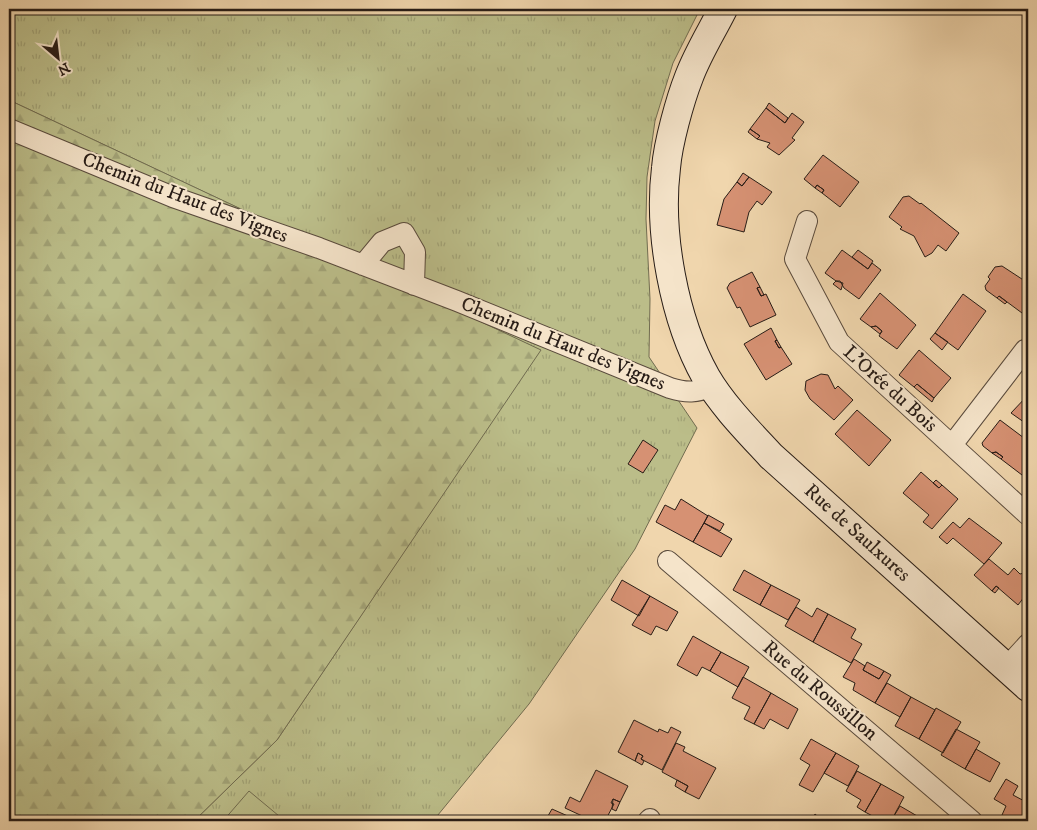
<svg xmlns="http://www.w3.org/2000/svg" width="1037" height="830" font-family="'IM FELL DW Pica',serif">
<defs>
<pattern id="grass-tufts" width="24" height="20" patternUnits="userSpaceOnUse" patternTransform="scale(1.25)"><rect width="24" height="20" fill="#bbbd89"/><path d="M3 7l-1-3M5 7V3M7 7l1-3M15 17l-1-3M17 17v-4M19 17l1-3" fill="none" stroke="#a1a276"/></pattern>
<pattern id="forest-firs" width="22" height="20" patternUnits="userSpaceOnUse" patternTransform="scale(1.25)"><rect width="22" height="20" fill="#bbbd89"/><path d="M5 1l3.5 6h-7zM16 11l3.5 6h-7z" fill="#a1a276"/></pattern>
</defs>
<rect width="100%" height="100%" fill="#f0d6ad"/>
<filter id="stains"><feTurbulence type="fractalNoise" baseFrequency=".004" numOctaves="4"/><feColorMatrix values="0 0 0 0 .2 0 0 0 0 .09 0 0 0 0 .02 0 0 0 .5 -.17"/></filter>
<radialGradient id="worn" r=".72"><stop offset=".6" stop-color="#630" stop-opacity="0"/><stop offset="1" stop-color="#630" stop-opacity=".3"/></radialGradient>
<path fill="url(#grass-tufts)" stroke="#716c50" d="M 9,9 L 700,9 L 673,63 L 655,121 L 647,177 L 646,219 L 650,299 L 649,357 L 697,428 L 635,549 L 529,704 L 433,821 L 194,821 L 277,740 L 540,350 L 9,100 Z"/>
<path fill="url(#forest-firs)" stroke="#716c50" d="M 9,100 L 541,350 L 277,740 L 194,821 L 9,821 Z"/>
<path fill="#bbbd89" stroke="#716c50" d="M 249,791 L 285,821 L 223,821 Z"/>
<path fill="#d69173" stroke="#271c16" d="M 769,103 L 788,118 L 785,123 L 766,108 Z
M 766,108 L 785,123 L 792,113 L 804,122 L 792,138 L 795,140 L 779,155 L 767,147 L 770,143 L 757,139 L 760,136 L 750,129 Z
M 750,129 L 760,136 L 757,139 L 748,132 Z
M 823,155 L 859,182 L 840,207 L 822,193 L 824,190 L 817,185 L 815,188 L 804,179 Z
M 743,173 L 749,177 L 742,186 L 737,182 Z
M 749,177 L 772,192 L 762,205 L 757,201 L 749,212 L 744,232 L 717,225 L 724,199 L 737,182 L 742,186 Z
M 817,185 L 824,190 L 822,193 L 815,188 Z
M 909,196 L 920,204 L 921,203 L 959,233 L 946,251 L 938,245 L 932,253 L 925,257 L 914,236 L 900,229 L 902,227 L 889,217 L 903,197 Z
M 842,250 L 868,269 L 872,263 L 881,270 L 859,299 L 844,288 L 840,281 L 836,281 L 825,273 Z
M 858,250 L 873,261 L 868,269 L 852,257 Z
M 1002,266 L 1028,283 L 1028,304 L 1022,313 L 999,296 L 997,298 L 986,290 L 985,286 L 990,279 L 988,277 L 995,267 Z
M 752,272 L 760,287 L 757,288 L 761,296 L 766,294 L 776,315 L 750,327 L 740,307 L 737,308 L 727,288 L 730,283 Z
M 836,281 L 843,283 L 841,290 L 833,284 Z
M 760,287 L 764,295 L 761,296 L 757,288 Z
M 880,293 L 916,325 L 897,349 L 879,336 L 882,331 L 876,326 L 871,327 L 860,319 Z
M 963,294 L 986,311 L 958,350 L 935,333 Z
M 999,296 L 1007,302 L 1005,304 L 997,298 Z
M 876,326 L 882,331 L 880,334 L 871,327 Z
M 771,328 L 777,340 L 775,341 L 779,348 L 781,347 L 792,364 L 766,380 L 744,344 Z
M 935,333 L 948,342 L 942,350 L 930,339 Z
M 777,340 L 781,347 L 779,348 L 775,341 Z
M 919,350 L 951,378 L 934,398 L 917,384 L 914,387 L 899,375 Z
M 821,374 L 828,375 L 835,389 L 838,386 L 853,400 L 834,420 L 810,399 L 805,390 L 806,381 Z
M 917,384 L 934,398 L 932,402 L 914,387 Z
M 1028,395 L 1028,425 L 1011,413 Z
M 857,410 L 891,440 L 869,466 L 835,434 Z
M 1000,420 L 1028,441 L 1028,467 L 1022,475 L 1001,459 L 1003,457 L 996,452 L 992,453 L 983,446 L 982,443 Z
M 643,440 L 658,450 L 643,473 L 628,464 Z
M 996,452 L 1003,457 L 1001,459 L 992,453 Z
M 921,472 L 939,488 L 942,485 L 958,499 L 932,529 L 923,522 L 929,515 L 903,493 Z
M 936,480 L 942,485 L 939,488 L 933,483 Z
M 681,499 L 708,516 L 693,542 L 656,522 L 665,505 L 675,510 Z
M 708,515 L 724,524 L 720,531 L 704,523 Z
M 969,518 L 1002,543 L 984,564 L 953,538 L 947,544 L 939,537 L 953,522 L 960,528 Z
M 704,523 L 732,539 L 721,557 L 693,542 Z
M 989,559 L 1008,575 L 1014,568 L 1020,574 L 1028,572 L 1028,592 L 1018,605 L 996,586 L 992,591 L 974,575 Z
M 744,570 L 771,585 L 760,605 L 733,590 Z
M 622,580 L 650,596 L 639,616 L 611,600 Z
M 771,585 L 800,600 L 788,620 L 760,605 Z
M 996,586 L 999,588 L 995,593 L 992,591 Z
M 650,596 L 678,612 L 667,631 L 656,626 L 651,635 L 632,625 Z
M 796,607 L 812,617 L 817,608 L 828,614 L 813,642 L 785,626 Z
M 828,614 L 856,629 L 851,638 L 862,644 L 851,663 L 813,642 Z
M 693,636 L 721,652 L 710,671 L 702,667 L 697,676 L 677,665 Z
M 721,652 L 749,667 L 738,687 L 710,671 Z
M 854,659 L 865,666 L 863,670 L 879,679 L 884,671 L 891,675 L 875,703 L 853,690 L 855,683 L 843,677 Z
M 867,662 L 884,671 L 879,679 L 863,670 Z
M 743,677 L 771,693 L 754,724 L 744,719 L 750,707 L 732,698 Z
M 887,683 L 911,697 L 900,717 L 875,703 Z
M 771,693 L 798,709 L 788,729 L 770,719 L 764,729 L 754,724 Z
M 911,697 L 935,710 L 919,739 L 895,726 Z
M 936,708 L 961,722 L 943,753 L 919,739 Z
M 634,720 L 658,732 L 659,729 L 668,733 L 671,727 L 681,732 L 662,770 L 641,759 L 643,756 L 638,753 L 635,761 L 618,752 Z
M 956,729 L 980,742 L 965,769 L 941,755 Z
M 811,739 L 836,753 L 813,792 L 799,785 L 810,765 L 800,759 Z
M 676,743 L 685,747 L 683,751 L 716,768 L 699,799 L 685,792 L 688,786 L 662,772 Z
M 976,749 L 1000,763 L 990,782 L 965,769 Z
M 638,753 L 643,756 L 641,759 L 644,761 L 642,765 L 635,761 Z
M 836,753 L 859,766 L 848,786 L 824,773 Z
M 596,770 L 628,786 L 620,802 L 613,799 L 611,803 L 614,804 L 605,821 L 593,821 L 565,808 L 570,797 L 580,802 Z
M 857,771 L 881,784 L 865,812 L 857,807 L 861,800 L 846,791 Z
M 1006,779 L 1018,786 L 1013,795 L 1028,803 L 1028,821 L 1013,821 L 1002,815 L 1006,806 L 994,799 Z
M 677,780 L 688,786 L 685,792 L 675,786 Z
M 881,784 L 904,797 L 891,821 L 882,821 L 865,812 Z
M 613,799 L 620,802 L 616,811 L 612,809 Z
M 900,806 L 924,820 L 923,821 L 891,821 Z
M 552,809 L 579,821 L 545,821 Z
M 815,814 L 823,821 L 811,821 Z
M 582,816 L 593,821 L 579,820 Z"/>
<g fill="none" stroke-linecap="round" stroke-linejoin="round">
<defs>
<path id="street" d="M 9,129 L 173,197 L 319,248 L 457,301 L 670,388 C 686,393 697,393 712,386
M 807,221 L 795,259 L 839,342 L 1028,515
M 363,265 L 382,242 L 404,233 L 415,252 L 414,285
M 952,445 L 1025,350
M 668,561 L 972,821
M 1006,668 L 1028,644
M 648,821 L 650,819"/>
<path id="secondary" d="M 723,9 C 712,31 698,53 689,77 C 680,100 668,143 666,168 C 658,233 674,320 706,377 C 723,406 748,431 771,456 L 1028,687"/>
</defs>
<use href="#street" stroke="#594a3c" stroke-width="22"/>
<use href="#secondary" stroke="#271c16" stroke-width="30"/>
<use href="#street" stroke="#f5e4ca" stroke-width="20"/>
<use href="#secondary" stroke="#f5e4ca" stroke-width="28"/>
</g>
<g text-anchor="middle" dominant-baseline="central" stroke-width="4" stroke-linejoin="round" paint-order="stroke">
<g font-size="20" fill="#271c16" stroke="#f5e4ca">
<text transform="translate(185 198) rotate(21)">Chemin du Haut des Vignes</text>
<text transform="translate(563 344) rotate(22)">Chemin du Haut des Vignes</text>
<text transform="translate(890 389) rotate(42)">L'Orée du Bois</text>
<text transform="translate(857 533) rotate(42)">Rue de Saulxures</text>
<text transform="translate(820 691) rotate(40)">Rue du Roussillon</text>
</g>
</g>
<rect width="1037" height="830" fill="none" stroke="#f0d6ad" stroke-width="30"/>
<rect x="10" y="10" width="1017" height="810" fill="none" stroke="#271c16" stroke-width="2.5"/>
<rect x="15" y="15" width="1007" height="800" fill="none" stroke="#271c16"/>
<g transform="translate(58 58) rotate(152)" stroke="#f5e4ca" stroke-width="4" paint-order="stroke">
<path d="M0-4L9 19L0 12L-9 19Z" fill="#271c16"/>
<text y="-8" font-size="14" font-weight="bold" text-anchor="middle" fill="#271c16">N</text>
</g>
<rect width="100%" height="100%" filter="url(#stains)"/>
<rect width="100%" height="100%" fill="url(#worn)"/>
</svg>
